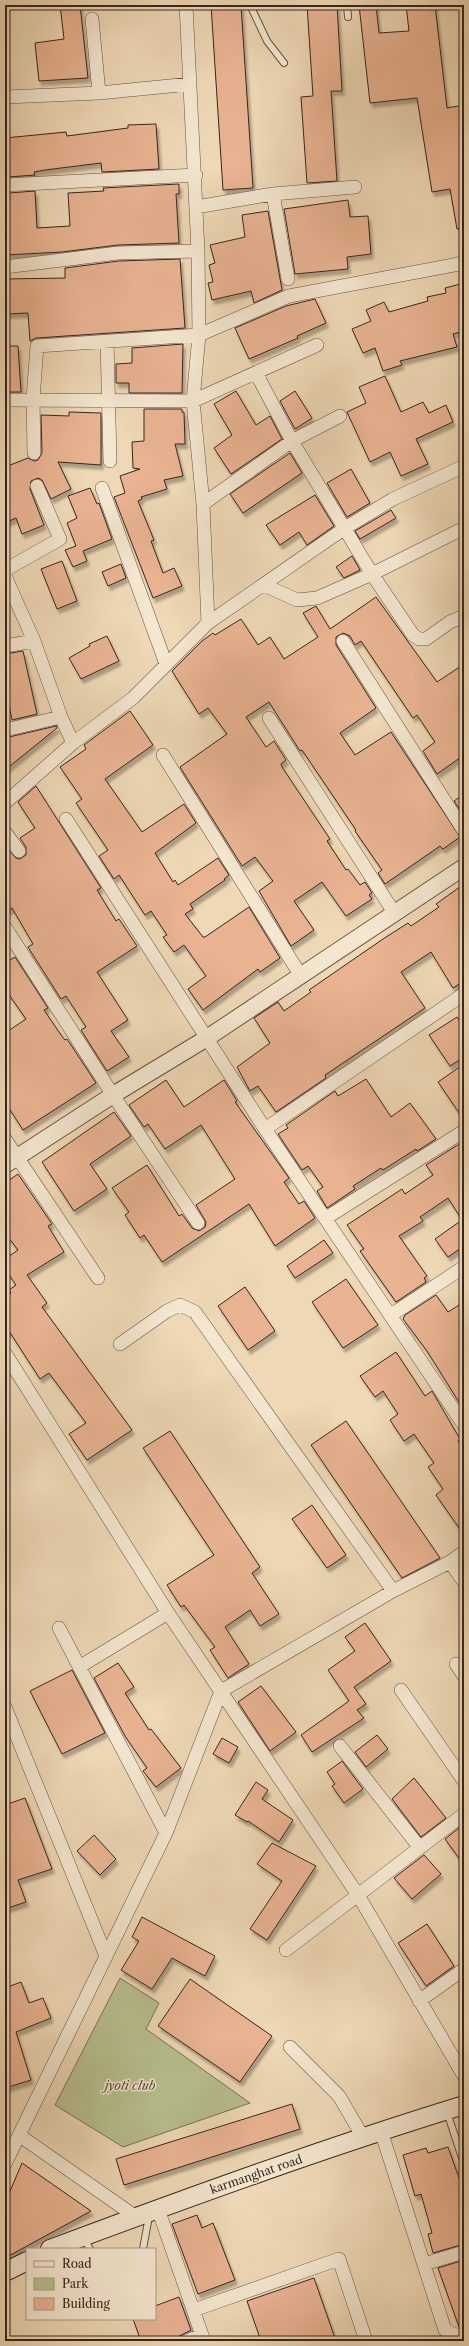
<svg xmlns="http://www.w3.org/2000/svg" width="469" height="2346" font-family="'Libre Caslon Text',serif">
<defs>
<filter id="shadow"><feDropShadow dx="2.5" dy="4.5" stdDeviation="1" flood-color="#0004"/></filter>
</defs>
<rect width="100%" height="100%" fill="#eed8b5"/>
<filter id="stains"><feTurbulence type="fractalNoise" baseFrequency=".005" numOctaves="4"/><feColorMatrix values="0 0 0 0 .2 0 0 0 0 .09 0 0 0 0 .02 0 0 0 .5 -.17"/></filter>
<radialGradient id="worn" r=".72"><stop offset=".6" stop-color="#630" stop-opacity="0"/><stop offset="1" stop-color="#630" stop-opacity=".3"/></radialGradient>
<path fill="#b8bf8e" stroke="#777256" d="M 120,1978 L 159,2003 L 146,2029 L 250,2103 L 123,2147 L 55,2105 Z"/>
<path fill="#e9b392" stroke="#36261e" filter="url(#shadow)" d="M 60,5 L 80,5 L 88,78 L 39,81 L 35,43 L 64,39 Z
M 211,5 L 241,5 L 253,188 L 223,190 Z
M 307,5 L 337,5 L 342,91 L 331,91 L 337,181 L 307,183 L 301,97 L 313,96 Z
M 359,5 L 376,5 L 379,33 L 409,31 L 406,5 L 435,5 L 447,108 L 464,105 L 464,228 L 457,229 L 450,189 L 432,192 L 417,98 L 370,103 Z
M 156,124 L 159,169 L 102,172 L 101,163 L 45,170 L 34,172 L 35,175 L 8,177 L 8,174 L 5,174 L 5,138 L 66,132 L 67,136 L 128,128 L 128,125 Z
M 179,184 L 179,194 L 176,194 L 179,243 L 118,245 L 62,252 L 5,255 L 5,200 L 10,200 L 9,193 L 35,191 L 37,228 L 70,226 L 68,193 L 104,191 L 103,188 Z
M 348,200 L 350,217 L 368,216 L 371,254 L 347,257 L 348,269 L 295,274 L 284,209 Z
M 268,211 L 282,290 L 254,303 L 251,291 L 212,300 L 208,283 L 213,282 L 209,265 L 215,263 L 210,245 L 245,237 L 242,215 Z
M 180,259 L 185,328 L 36,338 L 30,341 L 28,313 L 5,314 L 5,279 L 65,278 L 65,268 L 119,261 Z
M 464,283 L 464,331 L 453,334 L 457,347 L 400,361 L 402,365 L 383,371 L 375,348 L 363,353 L 352,329 L 371,321 L 366,310 L 384,302 L 389,312 L 428,301 L 427,297 L 446,293 L 445,288 Z
M 315,299 L 326,323 L 297,336 L 298,338 L 249,359 L 235,328 L 286,306 Z
M 183,344 L 182,393 L 129,393 L 129,383 L 116,383 L 116,364 L 132,363 L 132,348 Z
M 5,346 L 18,346 L 21,392 L 5,392 Z
M 385,376 L 401,412 L 423,402 L 429,413 L 446,405 L 453,422 L 416,439 L 428,464 L 401,476 L 390,452 L 370,462 L 347,412 L 366,403 L 359,387 Z
M 236,391 L 256,425 L 270,416 L 282,439 L 231,474 L 214,448 L 232,435 L 214,404 Z
M 295,391 L 312,418 L 295,429 L 280,401 Z
M 144,409 L 182,409 L 182,412 L 184,412 L 185,444 L 175,444 L 183,476 L 164,480 L 167,489 L 141,497 L 142,499 L 138,501 L 154,540 L 151,541 L 163,573 L 174,568 L 182,586 L 153,598 L 114,497 L 125,493 L 120,476 L 140,469 L 133,468 L 132,442 L 144,441 Z
M 69,412 L 101,413 L 101,465 L 58,462 L 71,489 L 51,499 L 42,480 L 38,478 L 31,481 L 30,489 L 44,525 L 22,534 L 16,518 L 5,523 L 5,467 L 28,458 L 34,461 L 38,460 L 42,453 L 41,415 L 69,416 Z
M 290,453 L 302,473 L 243,513 L 230,494 Z
M 351,469 L 370,503 L 347,517 L 327,483 Z
M 90,488 L 97,504 L 99,503 L 112,539 L 83,551 L 87,561 L 73,567 L 65,550 L 76,546 L 67,523 L 77,518 L 68,496 Z
M 315,495 L 334,526 L 307,545 L 299,532 L 280,545 L 266,525 Z
M 391,510 L 396,518 L 360,539 L 355,531 Z
M 352,556 L 360,570 L 344,578 L 336,567 Z
M 62,561 L 77,601 L 57,609 L 41,569 Z
M 121,564 L 126,578 L 108,586 L 102,572 Z
M 376,597 L 437,682 L 464,664 L 464,755 L 437,774 L 423,751 L 435,742 L 417,715 L 413,718 L 361,641 L 355,645 L 350,636 L 343,633 L 336,637 L 336,645 L 376,708 L 340,733 L 355,755 L 391,732 L 460,837 L 443,849 L 440,846 L 385,884 L 378,873 L 382,870 L 355,831 L 356,830 L 302,750 L 300,751 L 269,702 L 246,717 L 266,747 L 274,741 L 286,760 L 281,764 L 282,767 L 330,839 L 327,841 L 346,870 L 348,869 L 360,885 L 365,882 L 372,893 L 369,895 L 372,899 L 346,916 L 322,882 L 294,901 L 314,930 L 291,946 L 259,891 L 273,881 L 255,857 L 242,866 L 180,767 L 227,734 L 208,708 L 199,714 L 172,671 L 202,641 L 213,633 L 215,635 L 241,619 L 258,645 L 270,637 L 284,659 L 318,637 L 303,613 L 316,606 L 330,629 Z
M 107,636 L 119,661 L 81,679 L 69,658 L 90,646 L 89,644 Z
M 23,651 L 37,714 L 12,720 L 5,686 L 5,654 Z
M 130,711 L 153,745 L 105,779 L 142,832 L 184,804 L 196,823 L 155,853 L 173,882 L 175,880 L 178,885 L 218,858 L 229,875 L 224,879 L 225,880 L 190,904 L 193,909 L 185,914 L 203,937 L 205,937 L 249,907 L 280,958 L 260,972 L 258,969 L 203,1010 L 188,989 L 206,976 L 184,945 L 174,952 L 163,937 L 167,935 L 151,911 L 145,915 L 119,875 L 114,879 L 99,856 L 108,850 L 76,803 L 82,799 L 60,767 L 86,749 L 84,745 Z
M 56,726 L 57,728 L 5,770 L 5,738 Z
M 36,786 L 101,888 L 97,890 L 116,921 L 119,919 L 137,946 L 97,972 L 128,1020 L 111,1031 L 129,1057 L 107,1071 L 81,1030 L 86,1027 L 66,996 L 61,999 L 28,947 L 33,944 L 12,908 L 5,913 L 5,849 L 7,848 L 16,858 L 20,859 L 26,855 L 26,847 L 20,838 L 35,828 L 18,802 Z
M 464,794 L 464,816 L 454,801 Z
M 464,884 L 464,981 L 453,988 L 431,952 L 401,972 L 425,1008 L 325,1075 L 326,1078 L 276,1112 L 258,1086 L 250,1091 L 237,1067 L 270,1043 L 254,1018 L 278,1002 L 284,1011 L 311,992 L 309,990 L 383,939 L 408,923 L 411,926 L 439,907 L 436,904 Z
M 15,957 L 48,1008 L 44,1010 L 61,1035 L 65,1040 L 67,1039 L 96,1083 L 23,1130 L 5,1102 L 5,1033 L 26,1019 L 5,989 L 5,963 Z
M 457,1017 L 464,1028 L 464,1057 L 450,1066 L 429,1035 Z
M 464,1064 L 464,1120 L 438,1082 Z
M 366,1079 L 391,1117 L 410,1103 L 436,1139 L 417,1151 L 416,1149 L 383,1170 L 381,1168 L 353,1186 L 355,1189 L 327,1208 L 317,1191 L 323,1187 L 308,1166 L 302,1170 L 278,1134 L 288,1128 L 286,1125 L 335,1091 L 338,1096 Z
M 166,1080 L 184,1107 L 224,1080 L 237,1101 L 235,1102 L 289,1178 L 284,1182 L 299,1204 L 304,1201 L 315,1218 L 275,1246 L 249,1204 L 162,1262 L 144,1235 L 140,1238 L 125,1215 L 129,1212 L 112,1188 L 147,1165 L 179,1216 L 182,1214 L 192,1228 L 199,1231 L 205,1227 L 206,1222 L 196,1205 L 235,1179 L 201,1125 L 165,1149 L 148,1124 L 144,1127 L 129,1105 Z
M 114,1112 L 131,1136 L 90,1164 L 107,1189 L 74,1211 L 42,1162 Z
M 464,1141 L 464,1246 L 448,1257 L 435,1239 L 462,1220 L 448,1198 L 420,1217 L 423,1221 L 399,1236 L 427,1276 L 424,1278 L 426,1282 L 396,1302 L 360,1251 L 364,1249 L 347,1225 L 402,1189 L 405,1194 L 433,1175 L 426,1165 Z
M 18,1174 L 52,1224 L 48,1226 L 64,1252 L 27,1275 L 47,1303 L 42,1307 L 132,1430 L 87,1460 L 69,1434 L 86,1423 L 49,1373 L 40,1379 L 9,1331 L 5,1334 L 5,1297 L 11,1293 L 9,1290 L 16,1285 L 5,1269 L 5,1259 L 18,1250 L 5,1233 L 5,1183 Z
M 324,1240 L 333,1253 L 295,1278 L 287,1266 Z
M 346,1279 L 378,1325 L 343,1348 L 312,1302 Z
M 245,1287 L 275,1331 L 248,1350 L 218,1306 Z
M 436,1295 L 448,1312 L 464,1302 L 464,1406 L 462,1407 L 427,1351 L 403,1319 L 405,1315 Z
M 396,1352 L 425,1396 L 432,1391 L 460,1439 L 458,1441 L 464,1450 L 464,1535 L 436,1495 L 443,1489 L 428,1467 L 434,1463 L 414,1434 L 404,1441 L 390,1420 L 398,1414 L 383,1391 L 375,1397 L 360,1376 Z
M 346,1421 L 440,1558 L 402,1578 L 311,1445 Z
M 170,1431 L 260,1567 L 252,1573 L 279,1614 L 260,1626 L 250,1610 L 225,1627 L 249,1664 L 228,1678 L 210,1650 L 215,1647 L 184,1605 L 181,1607 L 167,1585 L 214,1555 L 143,1448 Z
M 312,1505 L 346,1555 L 327,1568 L 292,1519 Z
M 365,1623 L 391,1661 L 354,1687 L 366,1704 L 357,1710 L 364,1718 L 312,1752 L 301,1735 L 349,1701 L 328,1670 L 355,1651 L 345,1637 Z
M 118,1663 L 134,1687 L 125,1693 L 149,1730 L 151,1729 L 181,1768 L 156,1787 L 143,1771 L 147,1768 L 125,1736 L 94,1678 Z
M 72,1670 L 105,1733 L 62,1754 L 30,1691 Z
M 261,1686 L 296,1732 L 270,1751 L 238,1702 Z
M 377,1735 L 388,1749 L 366,1767 L 355,1752 Z
M 222,1738 L 238,1747 L 229,1763 L 213,1754 Z
M 342,1761 L 363,1789 L 344,1803 L 332,1786 L 335,1784 L 327,1772 Z
M 414,1778 L 446,1818 L 421,1837 L 392,1799 Z
M 256,1782 L 268,1790 L 262,1799 L 293,1820 L 279,1842 L 248,1821 L 247,1822 L 235,1815 Z
M 25,1798 L 52,1869 L 18,1880 L 26,1902 L 5,1909 L 5,1805 Z
M 464,1824 L 464,1865 L 445,1839 Z
M 94,1835 L 116,1859 L 100,1875 L 77,1851 Z
M 272,1843 L 316,1866 L 267,1940 L 250,1929 L 282,1881 L 257,1864 Z
M 424,1855 L 441,1874 L 412,1899 L 394,1878 Z
M 142,1917 L 215,1956 L 205,1976 L 172,1958 L 152,1989 L 121,1970 L 139,1941 L 132,1937 Z
M 427,1924 L 454,1966 L 426,1986 L 398,1943 Z
M 190,1979 L 272,2036 L 240,2082 L 158,2026 Z
M 21,1982 L 29,2003 L 43,1998 L 51,2018 L 16,2032 L 31,2080 L 5,2088 L 5,1988 Z
M 292,2104 L 300,2129 L 124,2185 L 116,2159 Z
M 448,2147 L 464,2192 L 464,2244 L 433,2253 L 428,2234 L 432,2233 L 421,2194 L 415,2196 L 403,2155 L 426,2148 L 428,2153 Z
M 22,2163 L 91,2211 L 5,2258 L 5,2203 Z
M 197,2215 L 202,2228 L 213,2223 L 235,2280 L 198,2294 L 172,2224 Z
M 464,2260 L 464,2326 L 459,2327 L 438,2268 Z
M 314,2278 L 336,2341 L 261,2341 L 247,2301 Z
M 179,2297 L 191,2330 L 170,2341 L 141,2341 L 133,2319 L 155,2319 L 155,2306 Z"/>
<g fill="none" stroke-linecap="round" stroke-linejoin="round">
<defs>
<path id="service" d="M 250,5 L 267,41 L 284,63
M 347,5 L 348,17
M 447,2112 L 464,2164
M 81,2242 L 87,2244 L 90,2249
M 143,2249 L 149,2216"/>
<path id="minor" d="M 186,5 L 198,251 L 199,335 L 193,401 L 203,504 L 208,623
M 464,5 L 464,6
M 92,19 L 99,93
M 5,97 L 99,93 L 190,84
M 5,185 L 196,175
M 273,194 L 288,279
M 196,207 L 273,194 L 355,187
M 5,267 L 118,253 L 198,251
M 107,341 L 110,461
M 256,373 L 292,441 L 372,574 L 413,635 L 419,639 L 426,639 L 450,622 L 464,616
M 5,400 L 193,401 L 317,345
M 34,453 L 33,399 L 37,346 L 199,335 L 289,296 L 459,264 L 464,261
M 102,488 L 166,664
M 203,504 L 292,441 L 340,416
M 5,570 L 60,539 L 37,486
M 5,576 L 34,641 L 61,717 L 73,743
M 264,585 L 297,600 L 317,598 L 372,574 L 464,528
M 343,641 L 464,831
M 5,646 L 34,641
M 269,718 L 395,914
M 5,730 L 61,717
M 163,755 L 301,976
M 5,803 L 73,743 L 133,698 L 208,623 L 345,528 L 393,499 L 460,468
M 66,819 L 265,1129 L 464,1425
M 5,832 L 19,851
M 5,927 L 113,1095 L 198,1223
M 265,1129 L 464,994
M 5,1139 L 98,1278
M 326,1218 L 464,1131
M 391,1315 L 464,1267
M 120,1344 L 167,1311 L 180,1305 L 195,1312 L 393,1591
M 5,1353 L 168,1613 L 358,1895 L 464,2076
M 450,1562 L 464,1582
M 59,1628 L 166,1833
M 456,1664 L 464,1676
M 79,1667 L 168,1613
M 401,1690 L 464,1781
M 5,1707 L 106,1956
M 340,1746 L 420,1848
M 286,1950 L 464,1814
M 419,2001 L 464,1969
M 290,2047 L 339,2096 L 363,2137
M 381,2131 L 445,2330 L 458,2336 L 464,2334
M 19,2135 L 136,2217
M 5,2164 L 166,1833 L 221,1691 L 393,1591 L 450,1562 L 464,1552
M 158,2209 L 204,2341
M 424,2264 L 464,2252
M 194,2310 L 339,2259 L 366,2341
M 186,2341 L 202,2335"/>
<path id="tertiary" d="M 5,1165 L 113,1095 L 207,1038 L 464,867"/>
<path id="secondary" d="M 50,2249 C 187,2198 324,2148 464,2105
M 5,2272 L 27,2261"/>
</defs>
<use href="#service" stroke="#645244" stroke-width="8"/>
<use href="#minor" stroke="#645244" stroke-width="14"/>
<use href="#tertiary" stroke="#645244" stroke-width="18"/>
<use href="#secondary" stroke="#36261e" stroke-width="20"/>
<use href="#service" stroke="#f4e6cf" stroke-width="6"/>
<use href="#minor" stroke="#f4e6cf" stroke-width="13"/>
<use href="#tertiary" stroke="#f4e6cf" stroke-width="16"/>
<use href="#secondary" stroke="#f4e6cf" stroke-width="18"/>
</g>
<g text-anchor="middle" dominant-baseline="central" stroke-width="3" stroke-linejoin="round" paint-order="stroke">
<g font-size="12" font-style="italic" fill="#564c3a" stroke="#f4e6cf">
<text x="130" y="2085">jyoti club</text>
</g>
<g font-size="12" fill="#36261e" stroke="#f4e6cf">
<text transform="translate(256 2174) rotate(-19)">karmanghat road</text>
</g>
</g>
<rect width="469" height="2346" fill="none" stroke="#eed8b5" stroke-width="20"/>
<rect x="6" y="6" width="457" height="2334" fill="none" stroke="#36261e" stroke-width="2"/>
<rect x="10" y="10" width="449" height="2326" fill="none" stroke="#36261e"/>
<rect x="26" y="2248" width="130" height="72" fill="#f4e6cf" stroke="#a89988"/>
<rect x="34" y="2261" width="20" height="6" fill="#f4e6cf" stroke="#a89988"/>
<text x="62" y="2268" font-size="12" fill="#36261e">Road</text>
<rect x="34" y="2278" width="20" height="12" fill="#b8bf8e" stroke="#a89988"/>
<text x="62" y="2288" font-size="12" fill="#36261e">Park</text>
<rect x="34" y="2298" width="20" height="12" fill="#e9b392" stroke="#a89988"/>
<text x="62" y="2308" font-size="12" fill="#36261e">Building</text>
<rect width="100%" height="100%" filter="url(#stains)"/>
<rect width="100%" height="100%" fill="url(#worn)"/>
</svg>
